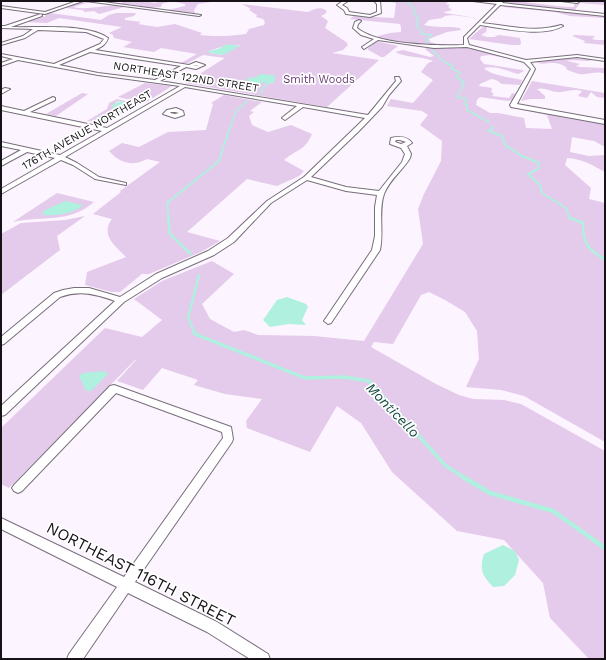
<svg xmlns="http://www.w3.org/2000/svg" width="606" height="660" font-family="'Work Sans',sans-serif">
<rect width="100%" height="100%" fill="#fcf4fe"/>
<path fill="#e4caeb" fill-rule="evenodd" d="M 123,1 L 143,1 L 155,3 L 161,1 L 226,2 L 211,2 L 198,4 L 194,10 L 195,13 L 168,10 L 185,6 L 185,4 C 177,2 169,1 162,4 L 161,7 C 147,9 135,3 122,4 Z
M 393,1 L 449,1 L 446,4 L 450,5 L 448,7 L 452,10 L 444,12 L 445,13 L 477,18 L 452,15 L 445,16 L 442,18 L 429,20 L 424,25 C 436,28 448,26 460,28 L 461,30 L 447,32 L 429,39 L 430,42 L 437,44 L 439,46 L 413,44 L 379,38 L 378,36 L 390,33 L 401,32 L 401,27 L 400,24 L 350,19 L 354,16 L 394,18 L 396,3 L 392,2 Z
M 508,1 C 530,1 551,7 574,7 L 574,4 L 578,2 L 577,1 L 605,1 L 605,5 L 580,3 L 575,10 L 569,10 L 514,4 L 507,2 Z
M 80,2 L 90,2 L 73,7 C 90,11 107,3 124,7 L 99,14 L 94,11 L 85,12 L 82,10 L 66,8 Z
M 242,4 L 308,12 C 315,9 320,6 327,11 L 325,14 L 321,16 L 328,21 L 325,28 L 346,42 L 348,45 L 343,50 L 332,53 L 379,60 L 327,107 L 185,83 L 225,58 L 203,55 L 188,63 L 181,63 L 197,54 L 161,48 L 154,52 L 123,47 L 132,42 L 114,38 L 113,35 L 109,33 L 122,27 L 59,18 L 47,23 L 28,22 L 46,16 L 45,15 L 50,13 L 101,20 L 109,15 L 116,13 L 136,13 L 134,16 L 125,18 L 125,20 L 141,22 L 138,24 L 157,27 L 175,24 L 202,33 L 200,35 C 213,37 233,36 246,34 L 249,29 L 264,25 L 265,22 L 263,19 L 256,17 L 257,15 L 249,10 L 251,9 ZM 240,45 L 223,55 L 209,53 L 209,51 L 221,47 Z
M 505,6 L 605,16 L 605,18 L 570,16 L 555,12 L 503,7 Z
M 485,25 L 493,27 L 487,27 L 486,32 L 481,35 L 487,37 L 494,37 L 499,35 L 520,38 L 521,43 L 520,45 L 512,45 L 469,39 Z
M 575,35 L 595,36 L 592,39 L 596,40 L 605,40 L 605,45 L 584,43 L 585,41 L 572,36 Z
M 376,41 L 398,46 L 384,57 L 381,57 L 367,49 Z
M 427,48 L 469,48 L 513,58 L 512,59 L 490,55 L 481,56 L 480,59 L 484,64 L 522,70 L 524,71 L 518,74 C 507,71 496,65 484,68 C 490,75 512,78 522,80 L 520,85 L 502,84 L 496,80 L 491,79 L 480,84 L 479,86 L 492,88 L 491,92 L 494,94 L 492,96 L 509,98 L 512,93 L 516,94 L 513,100 L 508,101 L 480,97 L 477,100 L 476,105 L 490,113 L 498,113 L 524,118 L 526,128 L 552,129 L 547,115 L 515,108 L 605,123 L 605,147 L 594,141 L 572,137 L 570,152 L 589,156 L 605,155 L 605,172 C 592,165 583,159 567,158 L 565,165 L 591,188 L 589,199 L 605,203 L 605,442 L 524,396 L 501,390 L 466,387 L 479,359 L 477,331 L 465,312 L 445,300 L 429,292 L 421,295 L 393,344 L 374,342 L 371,347 L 436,384 L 459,395 L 473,399 L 504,400 L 521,404 L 605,451 L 605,659 L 589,659 L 550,618 L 543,583 L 504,540 L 457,531 L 392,472 L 361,423 L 337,406 L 310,452 L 247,428 L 246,421 L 262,399 L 225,394 L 194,385 L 198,380 L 162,368 L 143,390 L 117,381 L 136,360 L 135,360 L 9,488 L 1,484 L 1,428 L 105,328 L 142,337 L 162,320 L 134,299 L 162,281 L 212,261 L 234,274 L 202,304 L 210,319 L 234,332 L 244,330 L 258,335 L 314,336 L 364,341 L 423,244 L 418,209 L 424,194 L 441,161 L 442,141 L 420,125 L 428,115 L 422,111 L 387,106 L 391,99 L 413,103 L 433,80 L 421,72 L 428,63 L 433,61 C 421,56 407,58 395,52 L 403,50 L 430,57 L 434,56 L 425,49 Z
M 574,58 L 591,59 L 592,60 C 585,63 575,58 567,61 L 580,64 L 576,66 L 580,67 L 605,68 L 605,74 C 597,71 594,73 585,74 C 579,75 572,72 566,69 L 567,68 C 554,58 545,67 536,62 Z
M 532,81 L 605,93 L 605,98 L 597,97 L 591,92 L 587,98 L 578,96 L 582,91 C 572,88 566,93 556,92 C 550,91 544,87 537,89 L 545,96 L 545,99 L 530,99 L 521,101 Z
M 145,83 L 172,86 L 145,103 L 118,97 Z
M 82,93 L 88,94 L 56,116 L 46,114 Z
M 224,95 L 262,102 L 250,111 L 254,112 L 249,116 L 252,125 L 268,132 L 291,125 L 312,134 C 304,152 298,148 284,160 L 304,171 L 299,176 L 277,186 L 247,179 L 187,232 L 220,241 L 201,252 L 149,274 L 142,274 L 120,292 L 112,292 L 85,285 L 87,272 L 126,257 C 115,246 100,235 112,219 L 93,214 L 121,192 L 120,191 L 160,162 L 147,159 C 132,167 120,163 109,151 L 122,143 L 139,147 L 168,132 L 206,130 L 213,104 L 211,103 Z
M 117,99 L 139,104 L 106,122 L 87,121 L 107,109 L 109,103 ZM 120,101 L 132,104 L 104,120 L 96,118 L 112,110 L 116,102 Z
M 57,193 L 94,202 C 68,224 44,215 13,222 Z
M 85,216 L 57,236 L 60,250 L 1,295 L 1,234 L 21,223 L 65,220 Z"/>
<path fill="#aff0df" d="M 227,44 L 240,46 L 223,55 L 209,53 L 209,51 L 218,49 Z
M 261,74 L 274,75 L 275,77 L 274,83 L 267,84 L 264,82 L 258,85 L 246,80 L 248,78 L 257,77 L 258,75 Z
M 121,101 L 132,104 L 104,120 L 96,120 L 95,119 L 112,110 L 113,104 Z
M 65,201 L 83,205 C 74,214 56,216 43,215 L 43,211 Z
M 287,297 L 306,304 L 308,307 L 302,320 L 306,325 L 289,324 L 270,327 L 263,320 L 277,300 Z
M 104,371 L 108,374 L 91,391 L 86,391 L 79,376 L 83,373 Z
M 503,545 L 515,551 L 519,560 L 515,575 L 504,586 L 493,587 C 482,575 479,570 484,554 Z"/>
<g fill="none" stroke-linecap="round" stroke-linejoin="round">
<path stroke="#aff0df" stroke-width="1.5" d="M 408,1 L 408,3 L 415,9 L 413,13 L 417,16 L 416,18 L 419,21 L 416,24 L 422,32 L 421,34 L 432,35 L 427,39 L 427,45
M 432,50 L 444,62 L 453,66 L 451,68 L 460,73 L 456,77 L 464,82 L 462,85 L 464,87 L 460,90 L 457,97 L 467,99 L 464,104 L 467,105 L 467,110 L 489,122
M 261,94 L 262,89 L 267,84
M 230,128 L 236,111 L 247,101
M 492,128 L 493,127"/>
<path stroke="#aff0df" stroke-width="2" d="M 493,127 L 489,131 L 502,136 L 505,145 L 522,156 L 539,163 L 538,169 L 528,174 L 540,185 L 542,193 L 566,208 L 570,219
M 169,219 L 167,203 L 219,161 L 230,127"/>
<path stroke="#aff0df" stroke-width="2.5" d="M 168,218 L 170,234 L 191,254
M 570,218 L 583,223 C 583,244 588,249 605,260
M 195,333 L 188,318 L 199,275"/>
<path stroke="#aff0df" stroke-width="3.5" d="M 194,332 L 195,334 L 305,378 L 344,377 L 369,381 L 446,466 L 465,478"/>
<path stroke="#aff0df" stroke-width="4.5" d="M 463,477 L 490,493 L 553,511 L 605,548"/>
<defs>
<path id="minor" d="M 77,1 L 83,1 L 45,14 L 1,8 L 1,6 L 45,12 Z
M 86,1 L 96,1 L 201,15 L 199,16 Z
M 343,1 L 348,1 L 342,5 L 347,8 L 349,12 L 370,15 L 377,12 L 377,4 L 375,2 L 380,1 L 381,13 L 370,17 L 346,14 L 344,10 L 337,5 Z
M 473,1 L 499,2 L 504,1 L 502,3 L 605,14 L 605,16 L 500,5 L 482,23 C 509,26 535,33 561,25 L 563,26 C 542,38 503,28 480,25 L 467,38 L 469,45 L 526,60 L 577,55 L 605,59 L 605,61 L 577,57 L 530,62 L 535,69 L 517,104 L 605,120 L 605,124 L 511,107 L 510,105 L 531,69 L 524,62 L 467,47 L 434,48 L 378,40 L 364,49 L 362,47 L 374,39 L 361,35 L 353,28 L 355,22 L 359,20 L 361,21 L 358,24 L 357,28 C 377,45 437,46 464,45 L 464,37 L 497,4 Z
M 561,1 L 577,1 L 579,2 L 577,3 Z
M 41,14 L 42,16 L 11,27 C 37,28 87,23 108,38 C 106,45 101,47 95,50 L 189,65 L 196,62 L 205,65 L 196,69 L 186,67 L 160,81 L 368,115 L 396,81 L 395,77 L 399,77 L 401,81 L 389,95 L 382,107 L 359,131 L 311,177 L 346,187 L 379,191 L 402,162 L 405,154 L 401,148 L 390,144 L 391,138 C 399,136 407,136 412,143 L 407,146 L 411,154 L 410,158 C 403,170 389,180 384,194 C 378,211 384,232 380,250 L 331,323 L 328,324 L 324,321 L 372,250 L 375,236 L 375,207 L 377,195 L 346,191 L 307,180 L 271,203 L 234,242 L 214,255 L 162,278 L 124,302 L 5,415 L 1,416 L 1,406 L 115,301 C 95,294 80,290 60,297 L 4,344 L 1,345 L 1,337 L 54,293 L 63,290 L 74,288 L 89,288 L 120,297 L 156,274 L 208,251 L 228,238 L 267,201 L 304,177 L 365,118 L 303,107 L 285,120 L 282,118 L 283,117 L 297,106 L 185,87 L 65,157 L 77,163 L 99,177 L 126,183 L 126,185 L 95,179 L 73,165 L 61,160 L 1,194 L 1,189 L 55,158 L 27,152 L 1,166 L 1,161 L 21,150 L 1,146 L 1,142 L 60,155 L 102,131 L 1,110 L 1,106 L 24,111 L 53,97 L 55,98 L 55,100 L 30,112 L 107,128 L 180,86 L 98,75 L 18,60 L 1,66 L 1,63 L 13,59 L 1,56 L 1,54 L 54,64 L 100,44 L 104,39 L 86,32 L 38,30 L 25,38 L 1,45 L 1,43 L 23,36 L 33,29 L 1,28 L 1,26 L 5,26 ZM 90,52 L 181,66 L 155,80 L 98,73 L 59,65 ZM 196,65 L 199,65 L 193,66 ZM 396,140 L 400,140 L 406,142 L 401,144 L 395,142 Z
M 5,88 L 10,89 L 1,94 L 1,90 Z
M 176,108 L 183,111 L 184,115 L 175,118 L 163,114 L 167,110 ZM 171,112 L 175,112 L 179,113 L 175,114 L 170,113 Z
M 114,385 L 231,427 L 233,439 L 232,442 L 135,582 L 217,622 L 268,654 L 270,659 L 250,659 L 207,632 L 128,593 L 83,659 L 67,659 L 69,654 L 117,587 L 1,529 L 1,518 L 124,577 L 223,438 L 222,432 L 116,393 L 22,491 L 18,493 L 14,491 L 12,488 L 14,485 L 110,386 Z"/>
</defs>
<use href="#minor" stroke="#796e7c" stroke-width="2"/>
<use href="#minor" fill="#fff" fill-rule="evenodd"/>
</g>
<g text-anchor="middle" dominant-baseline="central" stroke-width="3.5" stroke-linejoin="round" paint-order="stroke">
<g font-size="11" fill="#161217" stroke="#fff">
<text transform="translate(186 77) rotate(9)">NORTHEAST 122ND STREET</text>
<text transform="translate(87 130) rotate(-30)">176TH AVENUE NORTHEAST</text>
</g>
<g font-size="11" fill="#63386e" stroke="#fff">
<text x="319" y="79">Smith Woods</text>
</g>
<g font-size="14" font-style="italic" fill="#144b40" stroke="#fff">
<text transform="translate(393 410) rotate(46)">Monticello</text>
</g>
<g font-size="16" fill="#161217" stroke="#fff">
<text transform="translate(141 574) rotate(27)">NORTHEAST 116TH STREET</text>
</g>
</g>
<rect width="606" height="660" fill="none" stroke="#161217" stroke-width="4"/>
</svg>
